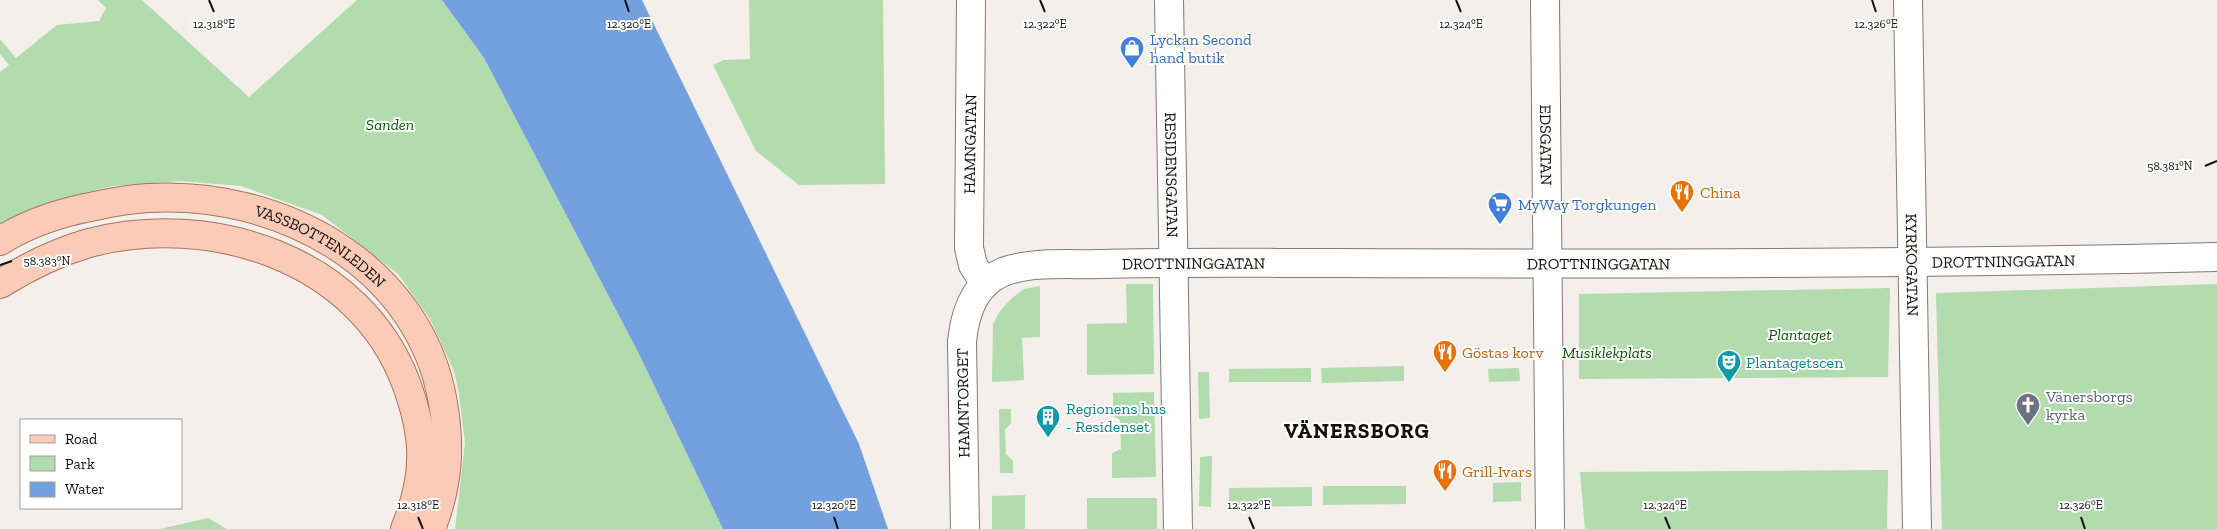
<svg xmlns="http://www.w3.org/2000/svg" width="2217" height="529" font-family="'Zilla Slab',serif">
<rect width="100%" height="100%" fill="#f4efea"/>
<path fill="#b2dbae" d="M 98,0 L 142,0 L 249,97 L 357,0 L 442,0 L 484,58 L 638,352 L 723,529 L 455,529 L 465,443 L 459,394 L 454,371 L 430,319 L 398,274 L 322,215 L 241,186 L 180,181 L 112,186 L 44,204 L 0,224 L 0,72 L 9,65 L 0,54 L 0,39 L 16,58 L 57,25 L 99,21 L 106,8 Z
M 749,0 L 883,0 L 885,184 L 799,185 L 756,151 L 713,65 L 724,60 L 750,59 Z
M 1126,284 L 1153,284 L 1154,374 L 1087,375 L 1087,324 L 1127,323 Z
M 2217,284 L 2217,529 L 1942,529 L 1936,293 Z
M 1040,286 L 1040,337 L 1022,338 L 1024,380 L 992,382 L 993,324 L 1000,311 L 1012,298 L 1024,289 Z
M 1890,288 L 1888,377 L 1579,379 L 1579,294 Z
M 1404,366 L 1404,381 L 1322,383 L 1321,368 Z
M 1311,368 L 1311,382 L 1229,382 L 1229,369 Z
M 1519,368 L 1520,381 L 1489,382 L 1488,369 Z
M 1198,372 L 1209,372 L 1210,418 L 1199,419 Z
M 1154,392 L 1156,477 L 1112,478 L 1112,453 L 1121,449 L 1120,420 L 1113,416 L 1113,393 Z
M 999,409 L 1011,409 L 1011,423 L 1005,430 L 1006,454 L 1013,461 L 1013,473 L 1000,473 Z
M 1212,456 L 1211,507 L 1199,506 L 1200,457 Z
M 1888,470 L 1887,529 L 1585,529 L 1580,472 Z
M 1521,482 L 1521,501 L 1493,502 L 1493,483 Z
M 1323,486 L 1406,486 L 1406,504 L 1323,505 Z
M 1312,487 L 1312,506 L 1229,507 L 1229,488 Z
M 1025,495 L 1025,529 L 992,529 L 992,496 Z
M 1087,498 L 1157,498 L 1157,529 L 1087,529 Z
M 208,518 L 227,529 L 160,529 Z"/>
<path fill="#73a1df" d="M 442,0 L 642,0 L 859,444 L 888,529 L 723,529 L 638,352 L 484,58 Z"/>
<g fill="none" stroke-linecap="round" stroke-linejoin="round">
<defs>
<g id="minor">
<path d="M 971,0 L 969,248 L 973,265 L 985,284"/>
<path id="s1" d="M 1169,0 L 1178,529"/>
<path id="s2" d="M 1545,0 L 1550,529"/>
<path id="s3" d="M 1908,0 L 1917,529"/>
<path id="s4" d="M 965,529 L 962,341 C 965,313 974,284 1003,272 C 1032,261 1069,265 1100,264 C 1179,262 1257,263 1335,263 C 1629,264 1923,264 2217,257"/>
</g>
<g id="major">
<path id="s5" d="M 0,241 C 28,223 63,212 95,206 C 113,202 130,199 148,198 C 279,190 420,265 443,403 C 451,449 448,485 431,529"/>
<path d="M 0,284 C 27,267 58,252 89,243 C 210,211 359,258 406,383 C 426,437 427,475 405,529"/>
</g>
</defs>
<use href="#minor" stroke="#7f7a76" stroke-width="30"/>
<use href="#major" stroke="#a8735d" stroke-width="30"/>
<use href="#minor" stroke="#fff" stroke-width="28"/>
<use href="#major" stroke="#fbcbb8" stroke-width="28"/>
</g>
<path fill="none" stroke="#11100e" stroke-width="2" d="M 209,0 L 214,12M 625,0 L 629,12M 1040,0 L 1045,12M 1456,0 L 1461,12M 1872,0 L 1876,12M 2205,166 L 2217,161M 0,265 L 12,261M 418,517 L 423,529M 834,517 L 838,529M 1249,517 L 1254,529M 1665,517 L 1670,529M 2081,517 L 2085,529"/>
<defs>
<symbol id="shop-pin" viewBox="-11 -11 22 30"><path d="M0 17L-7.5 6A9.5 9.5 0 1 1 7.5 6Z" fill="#3f7fe0" stroke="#fff"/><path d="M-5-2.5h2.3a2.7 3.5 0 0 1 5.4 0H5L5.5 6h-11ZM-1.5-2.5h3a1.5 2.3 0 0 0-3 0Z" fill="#fff"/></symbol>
<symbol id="restaurant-pin" viewBox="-11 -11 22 30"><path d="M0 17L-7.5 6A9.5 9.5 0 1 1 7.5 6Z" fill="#e8710a" stroke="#fff"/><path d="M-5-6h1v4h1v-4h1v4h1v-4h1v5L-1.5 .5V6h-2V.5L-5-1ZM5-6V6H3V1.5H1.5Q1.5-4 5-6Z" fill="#fff"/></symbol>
<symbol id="supermarket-pin" viewBox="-11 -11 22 30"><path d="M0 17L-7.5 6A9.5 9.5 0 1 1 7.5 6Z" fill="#3f7fe0" stroke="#fff"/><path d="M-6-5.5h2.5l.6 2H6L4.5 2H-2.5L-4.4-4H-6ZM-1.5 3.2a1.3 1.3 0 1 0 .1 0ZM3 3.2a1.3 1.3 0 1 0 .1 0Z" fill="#fff"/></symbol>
<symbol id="theatre-pin" viewBox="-11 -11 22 30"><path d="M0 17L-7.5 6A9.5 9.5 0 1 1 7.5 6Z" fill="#0f9aa8" stroke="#fff"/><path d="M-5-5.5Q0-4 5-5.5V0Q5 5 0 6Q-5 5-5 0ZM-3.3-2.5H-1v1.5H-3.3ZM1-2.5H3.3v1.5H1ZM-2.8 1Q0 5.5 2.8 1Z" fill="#fff"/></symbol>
<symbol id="church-pin" viewBox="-11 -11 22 30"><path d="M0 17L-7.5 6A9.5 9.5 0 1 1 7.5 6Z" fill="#6b7280" stroke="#fff"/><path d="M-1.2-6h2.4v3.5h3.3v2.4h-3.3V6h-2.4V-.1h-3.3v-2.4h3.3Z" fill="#fff"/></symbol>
<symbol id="building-pin" viewBox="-11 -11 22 30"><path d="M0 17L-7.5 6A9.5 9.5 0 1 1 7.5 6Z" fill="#0f9aa8" stroke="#fff"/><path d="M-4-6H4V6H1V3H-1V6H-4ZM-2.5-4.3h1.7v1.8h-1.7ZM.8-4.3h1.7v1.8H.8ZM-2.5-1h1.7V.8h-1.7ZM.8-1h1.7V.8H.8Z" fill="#fff"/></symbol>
</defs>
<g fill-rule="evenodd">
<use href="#shop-pin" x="1118" y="34" width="28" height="38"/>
<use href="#restaurant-pin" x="1668" y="178" width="28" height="38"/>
<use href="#supermarket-pin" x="1486" y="190" width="28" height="38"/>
<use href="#restaurant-pin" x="1431" y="338" width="28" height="38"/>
<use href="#theatre-pin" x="1715" y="348" width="28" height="38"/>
<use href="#church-pin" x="2014" y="391" width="28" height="38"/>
<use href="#building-pin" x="1034" y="403" width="28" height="38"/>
<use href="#restaurant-pin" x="1431" y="457" width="28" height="38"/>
</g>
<g text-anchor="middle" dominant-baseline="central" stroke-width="4" stroke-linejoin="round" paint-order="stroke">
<g font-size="16" fill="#366cbe" stroke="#fff" text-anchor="start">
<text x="1150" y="39">Lyckan Second<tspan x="1150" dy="18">hand butik</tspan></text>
<text x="1518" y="204">MyWay Torgkungen</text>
</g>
<g font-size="16" font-style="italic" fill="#055902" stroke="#fff">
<text x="390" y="124">Sanden</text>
<text x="1800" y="334">Plantaget</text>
<text x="1607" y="352">Musiklekplats</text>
</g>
<g font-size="16" fill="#11100e" stroke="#fff">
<text transform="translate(970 144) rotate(-89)">HAMNGATAN</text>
<text stroke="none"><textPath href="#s2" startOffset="145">EDSGATAN</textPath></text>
<text stroke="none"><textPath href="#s1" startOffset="175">RESIDENSGATAN</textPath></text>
<text stroke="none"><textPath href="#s5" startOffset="339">VASSBOTTENLEDEN</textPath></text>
<text stroke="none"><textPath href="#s4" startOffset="1274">DROTTNINGGATAN</textPath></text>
<text stroke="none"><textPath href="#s4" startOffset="464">DROTTNINGGATAN</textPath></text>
<text stroke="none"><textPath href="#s4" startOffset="869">DROTTNINGGATAN</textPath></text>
<text stroke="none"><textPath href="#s3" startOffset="265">KYRKOGATAN</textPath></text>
<text transform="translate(963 403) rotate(-91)">HAMNTORGET</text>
</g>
<g font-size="16" fill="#c56008" stroke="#fff" text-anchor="start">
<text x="1700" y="192">China</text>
<text x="1462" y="352">Göstas korv</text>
<text x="1462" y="471">Grill-Ivars</text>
</g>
<g font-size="16" fill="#0d838f" stroke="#fff" text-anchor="start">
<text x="1746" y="362">Plantagetscen</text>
<text x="1066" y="408">Regionens hus<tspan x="1066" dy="18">- Residenset</tspan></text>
</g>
<g font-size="16" fill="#5b616d" stroke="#fff" text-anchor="start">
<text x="2046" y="396">Vänersborgs<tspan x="2046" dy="18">kyrka</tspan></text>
</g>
<g font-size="21" font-weight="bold" letter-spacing="1" fill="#11100e" stroke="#fff">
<text x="1357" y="430">VÄNERSBORG</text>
</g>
</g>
<g font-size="12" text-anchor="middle" fill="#11100e" stroke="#fff" stroke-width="4" stroke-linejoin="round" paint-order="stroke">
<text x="214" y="28">12.318°E</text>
<text x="1461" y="28">12.324°E</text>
<text x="1876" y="28">12.326°E</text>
<text x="629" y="28">12.320°E</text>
<text x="1045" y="28">12.322°E</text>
<text x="2170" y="170">58.381°N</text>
<text x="47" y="265">58.383°N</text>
<text x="418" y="509">12.318°E</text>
<text x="834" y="509">12.320°E</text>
<text x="1249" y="509">12.322°E</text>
<text x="1665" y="509">12.324°E</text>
<text x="2081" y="509">12.326°E</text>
</g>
<rect x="20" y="419" width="162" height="90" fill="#ffffff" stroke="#a09f9f"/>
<rect x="30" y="435" width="25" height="8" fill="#fbcbb8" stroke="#a09f9f"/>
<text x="65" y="444" font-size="15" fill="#11100e">Road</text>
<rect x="30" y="456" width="25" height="15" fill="#b2dbae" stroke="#a09f9f"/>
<text x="65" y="469" font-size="15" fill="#11100e">Park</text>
<rect x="30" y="482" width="25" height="15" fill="#73a1df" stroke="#a09f9f"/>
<text x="65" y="494" font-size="15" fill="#11100e">Water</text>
</svg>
